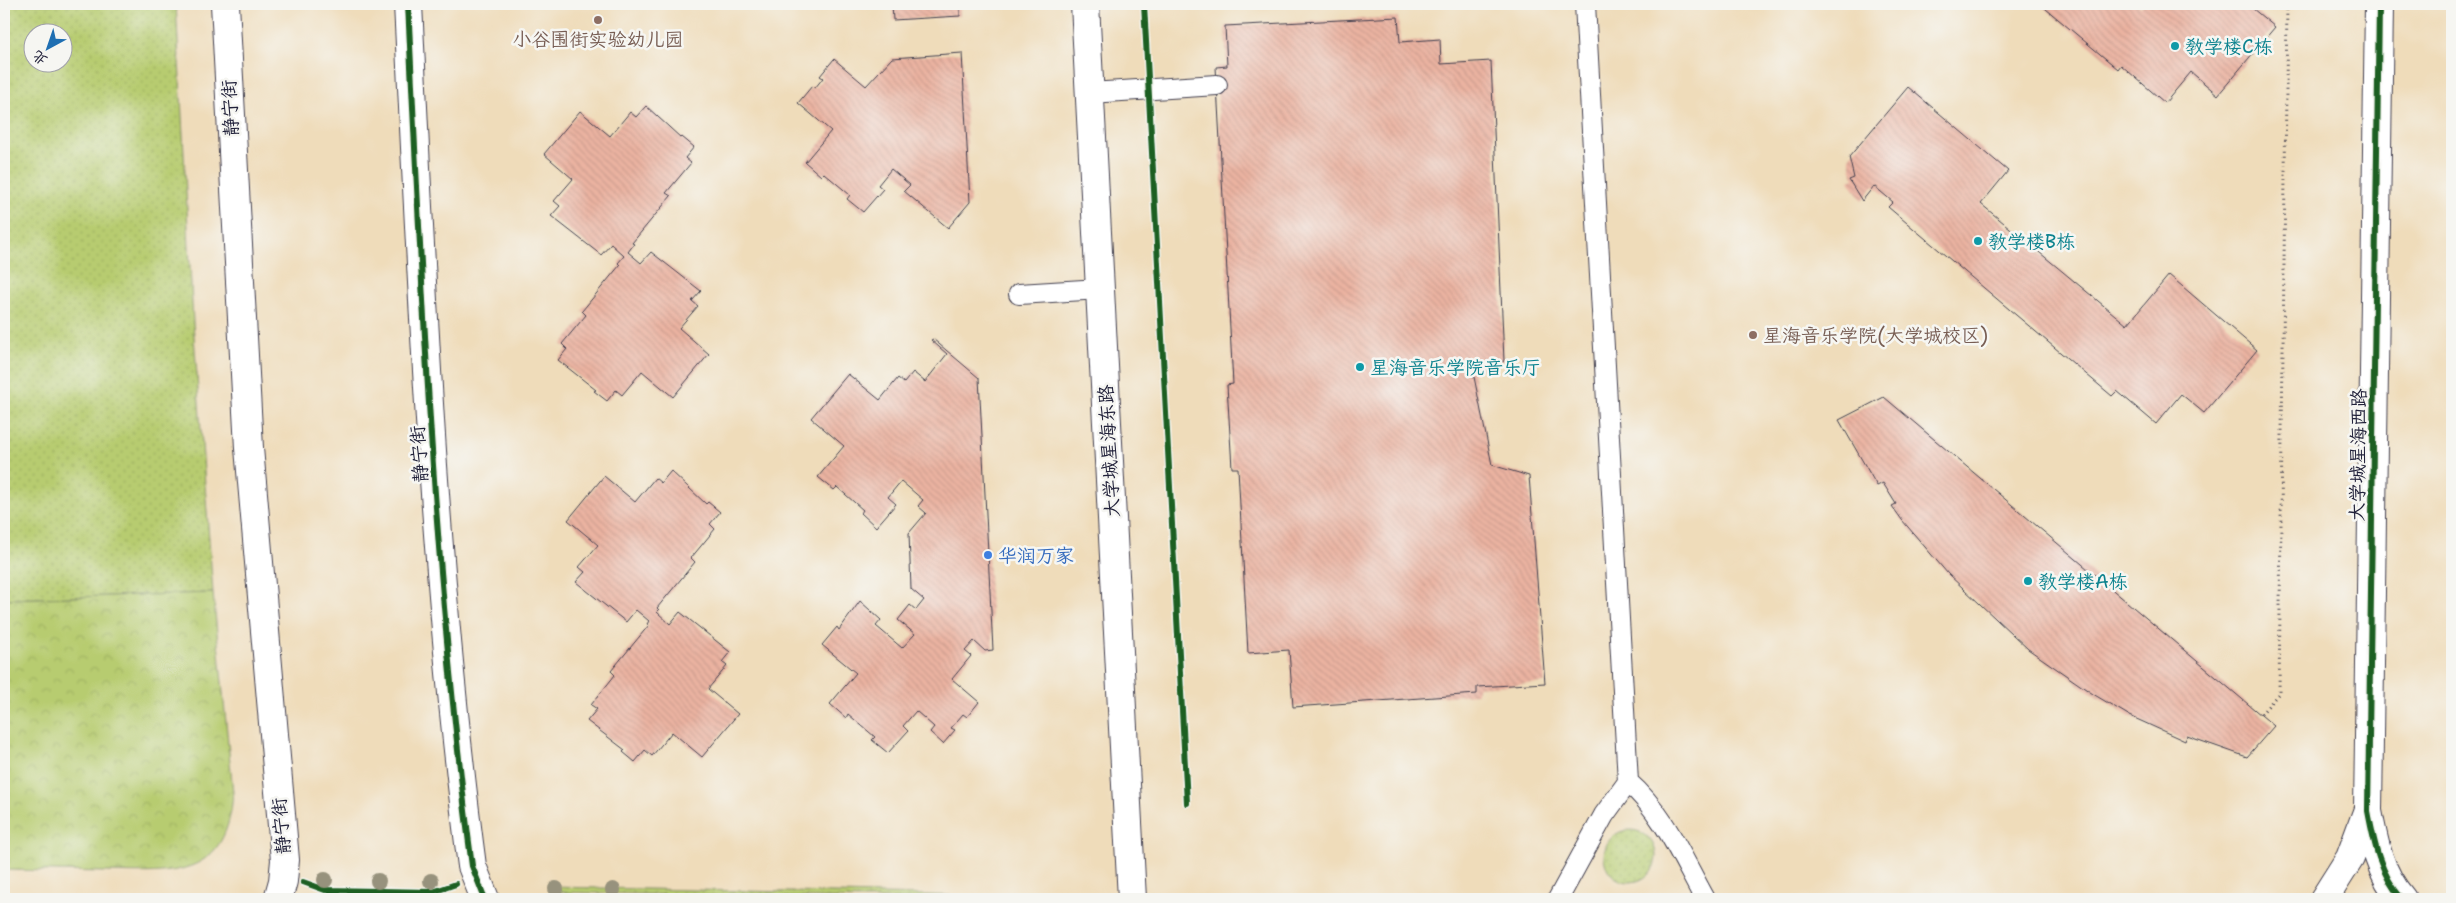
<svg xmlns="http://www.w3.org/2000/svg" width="2456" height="903" font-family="'Shantell Sans','LXGW WenKai TC',sans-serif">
<defs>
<pattern id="grass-dots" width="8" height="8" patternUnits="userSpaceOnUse" patternTransform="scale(1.25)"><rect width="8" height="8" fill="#b7cc70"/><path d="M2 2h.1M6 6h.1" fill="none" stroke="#9daf62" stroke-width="1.8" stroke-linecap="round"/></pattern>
<pattern id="park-crowns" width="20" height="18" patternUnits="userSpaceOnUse" patternTransform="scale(1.25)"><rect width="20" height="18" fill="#b7cc70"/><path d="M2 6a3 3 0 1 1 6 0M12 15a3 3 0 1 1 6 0" fill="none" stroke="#9daf62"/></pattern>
<pattern id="building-back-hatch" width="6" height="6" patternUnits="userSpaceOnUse" patternTransform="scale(1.25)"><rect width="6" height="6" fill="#ebb3a1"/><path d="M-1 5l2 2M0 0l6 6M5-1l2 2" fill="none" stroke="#c99a8c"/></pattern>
</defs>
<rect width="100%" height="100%" fill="#f6f6f2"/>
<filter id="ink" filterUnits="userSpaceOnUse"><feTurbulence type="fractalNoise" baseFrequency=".02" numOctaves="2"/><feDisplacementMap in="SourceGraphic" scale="10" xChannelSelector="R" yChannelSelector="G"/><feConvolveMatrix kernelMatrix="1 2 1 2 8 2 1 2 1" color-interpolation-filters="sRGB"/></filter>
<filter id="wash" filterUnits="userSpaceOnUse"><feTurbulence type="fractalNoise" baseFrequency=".0096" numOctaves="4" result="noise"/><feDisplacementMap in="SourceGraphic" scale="20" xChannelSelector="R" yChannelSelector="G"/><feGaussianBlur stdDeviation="1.12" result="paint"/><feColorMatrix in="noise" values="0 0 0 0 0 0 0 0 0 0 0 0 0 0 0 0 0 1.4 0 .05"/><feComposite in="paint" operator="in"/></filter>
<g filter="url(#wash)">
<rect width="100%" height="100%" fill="#efdcba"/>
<path fill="url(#grass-dots)" stroke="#6c7756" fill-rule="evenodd" d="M 4,4 L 176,4 L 193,322 L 213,593 L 4,599 ZM 32,32 L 62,32 L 62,62 L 32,62 Z
M1604 856a26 26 0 1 1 52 0a26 26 0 1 1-52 0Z
M 553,887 L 975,896 L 975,899 L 864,899 L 552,892 Z
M 299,897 L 432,899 L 452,899 L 298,899 Z"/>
<path fill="url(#park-crowns)" stroke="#6c7756" d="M 213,593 L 233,792 C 228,878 175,874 107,872 C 73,871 38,871 4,870 L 4,599 Z"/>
<g id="blocks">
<path fill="url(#building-back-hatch)" d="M 892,4 L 960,4 L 960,16 L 893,20 Z
M 2040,4 L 2137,4 L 2141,7 L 2143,4 L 2247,4 L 2275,27 L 2218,95 L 2191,72 L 2165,103 L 2121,65 L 2118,69 Z
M 1398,17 L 1400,42 L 1440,39 L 1441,64 L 1491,61 L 1504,361 L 1473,372 L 1492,465 L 1529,476 L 1545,683 L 1477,687 L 1477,694 L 1293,707 L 1289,650 L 1248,653 L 1238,468 L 1232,468 L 1227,385 L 1233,384 L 1216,67 L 1227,66 L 1225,26 Z
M 962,53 L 970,202 L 948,228 L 904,191 L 910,185 L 891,169 L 878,185 L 883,189 L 863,212 L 847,199 L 850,195 L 824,173 L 821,176 L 805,162 L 831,131 L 798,103 L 812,86 L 815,88 L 823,78 L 820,76 L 834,59 L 866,86 L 892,58 Z
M 1908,87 L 2008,171 L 1981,204 L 2127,325 L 2169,275 L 2257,350 L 2204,413 L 2181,394 L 2156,424 L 2117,391 L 2112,396 L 1888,207 L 1893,202 L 1874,186 L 1862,201 L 1849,180 L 1854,178 L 1849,157 Z
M 646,106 L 681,138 L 682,137 L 694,147 L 685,158 L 691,163 L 666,193 L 671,196 L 632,243 L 634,244 L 628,252 L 641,263 L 651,252 L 701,291 L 692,301 L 698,306 L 679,328 L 709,354 L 673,397 L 642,371 L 622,395 L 616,390 L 607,401 L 594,391 L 596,390 L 558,360 L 567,349 L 562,344 L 586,315 L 582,311 L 620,265 L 618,263 L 624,256 L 611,244 L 601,255 L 551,216 L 560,206 L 554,201 L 573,179 L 544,154 L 580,111 L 610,136 L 630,112 L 636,117 Z
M 933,339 L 979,378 L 993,650 L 985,651 L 974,641 L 965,651 L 971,656 L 952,679 L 979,702 L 967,717 L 963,714 L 951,728 L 955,730 L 943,744 L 930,732 L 934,727 L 916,711 L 903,726 L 908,731 L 888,753 L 872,740 L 875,737 L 848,714 L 846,718 L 830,704 L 856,673 L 822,645 L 837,627 L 839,630 L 860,601 L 881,620 L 876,626 L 902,648 L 915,634 L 898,620 L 910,605 L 916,610 L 924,600 L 911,589 L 909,533 L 926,513 L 918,506 L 923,500 L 901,481 L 888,497 L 896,504 L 876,527 L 861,513 L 863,510 L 837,487 L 834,490 L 818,477 L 844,446 L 811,418 L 848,374 L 880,400 L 898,378 L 904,383 L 913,372 L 925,382 L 947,354 L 931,340 Z
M 1884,397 L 2274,726 L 2247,757 L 2187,736 L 2185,741 L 2130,716 L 2093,694 L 2028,649 L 1948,574 L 1902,520 L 1892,506 L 1896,504 L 1883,483 L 1877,486 L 1839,420 Z
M 671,471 L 706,504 L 708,502 L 720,512 L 710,524 L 715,529 L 691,558 L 695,562 L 657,608 L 659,610 L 657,612 L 670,624 L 680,612 L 730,652 L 722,662 L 727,666 L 708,689 L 738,714 L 702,757 L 672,732 L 652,756 L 645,750 L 635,762 L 623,752 L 625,750 L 587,721 L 597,709 L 591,705 L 615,675 L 611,671 L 649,625 L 647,624 L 649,621 L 636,610 L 626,622 L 576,582 L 585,572 L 579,567 L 598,545 L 568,520 L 604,476 L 635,502 L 655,478 L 661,483 Z"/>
</g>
</g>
<g filter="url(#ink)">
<use href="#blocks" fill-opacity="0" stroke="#413e4e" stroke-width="1"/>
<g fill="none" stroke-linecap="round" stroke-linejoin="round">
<defs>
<path id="lane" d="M 1585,4 L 1628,782
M 1090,93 L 1217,85
M 1019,294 L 1100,289
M 1558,899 L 1604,815 L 1628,782 C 1664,813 1682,858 1705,899"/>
<path id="secondary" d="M 225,4 L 249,448 L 285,860 L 283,881 L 278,899
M 408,4 C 422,291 434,581 472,866 L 485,899
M 2379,4 L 2368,811 C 2374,843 2380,874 2402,899
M 2324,899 L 2350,858 L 2367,812"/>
<path id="primary" d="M 1085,4 L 1132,899"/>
</defs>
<use href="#lane" stroke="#413e4e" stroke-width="22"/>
<use href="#secondary" stroke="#413e4e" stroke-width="30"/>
<use href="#primary" stroke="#413e4e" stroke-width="30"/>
<path stroke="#413e4e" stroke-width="3" stroke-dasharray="1 4" stroke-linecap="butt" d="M 2261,714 L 2279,693 L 2287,4"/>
<use href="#lane" stroke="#fff" stroke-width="20"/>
<use href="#secondary" stroke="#fff" stroke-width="28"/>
<use href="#primary" stroke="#fff" stroke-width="28"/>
<defs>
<path id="cycleway" d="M 408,4 C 422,291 434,581 472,866 L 485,899
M 1144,4 L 1187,803
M 2379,4 L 2368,811 C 2374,843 2380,874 2402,899
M 303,882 L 325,890 L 433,892 L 456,884"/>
</defs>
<use href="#cycleway" stroke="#f6f6f2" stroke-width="9"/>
<use href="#cycleway" stroke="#1b5e20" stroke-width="6"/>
</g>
<g fill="#97927d">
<circle cx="325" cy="880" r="8"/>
<circle cx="378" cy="881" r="8"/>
<circle cx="431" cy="881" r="8"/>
<circle cx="556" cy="889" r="8"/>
<circle cx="613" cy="890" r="8"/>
</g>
</g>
<g fill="#8d6e63" stroke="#f6f6f2" stroke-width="2">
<circle cx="598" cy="20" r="5"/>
<circle cx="1753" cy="335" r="5"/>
</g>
<g fill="#0f9aa8" stroke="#f6f6f2" stroke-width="2">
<circle cx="2175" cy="46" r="5"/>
<circle cx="1978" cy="241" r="5"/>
<circle cx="1360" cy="367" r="5"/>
<circle cx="2028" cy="581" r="5"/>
</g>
<circle fill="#3f7fe0" stroke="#f6f6f2" stroke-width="2" cx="988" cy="555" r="5"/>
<g text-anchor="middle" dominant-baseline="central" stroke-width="5" stroke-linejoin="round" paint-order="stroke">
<g font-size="19" fill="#785e54" stroke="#f6f6f2">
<text x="598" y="39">小谷围街实验幼儿园</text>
<text x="1763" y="335" text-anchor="start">星海音乐学院(大学城校区)</text>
</g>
<g font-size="19" fill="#0d838f" stroke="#f6f6f2" text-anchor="start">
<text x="2185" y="46">教学楼C栋</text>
<text x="1988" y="241">教学楼B栋</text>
<text x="1370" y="367">星海音乐学院音乐厅</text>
<text x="2038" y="581">教学楼A栋</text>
</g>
<g font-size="19" fill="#22223b" stroke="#f6f6f2">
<text transform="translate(230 108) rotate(-93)">静宁街</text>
<text transform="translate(1109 451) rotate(-93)">大学城星海东路</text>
<text transform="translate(419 454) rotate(-94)">静宁街</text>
<text transform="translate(2358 455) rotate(-89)">大学城星海西路</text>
<text transform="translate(281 826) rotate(-95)">静宁街</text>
</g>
<g font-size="19" fill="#366cbe" stroke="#f6f6f2" text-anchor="start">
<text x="998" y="555">华润万家</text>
</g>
</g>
<rect width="2456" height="903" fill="none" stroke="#f6f6f2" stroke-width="20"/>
<g transform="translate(48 48) rotate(220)"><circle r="24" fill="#f6f6f2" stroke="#a1a1a9"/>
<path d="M0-4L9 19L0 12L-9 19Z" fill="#1f6fb2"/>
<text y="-8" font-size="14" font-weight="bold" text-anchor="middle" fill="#22223b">北</text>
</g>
</svg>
